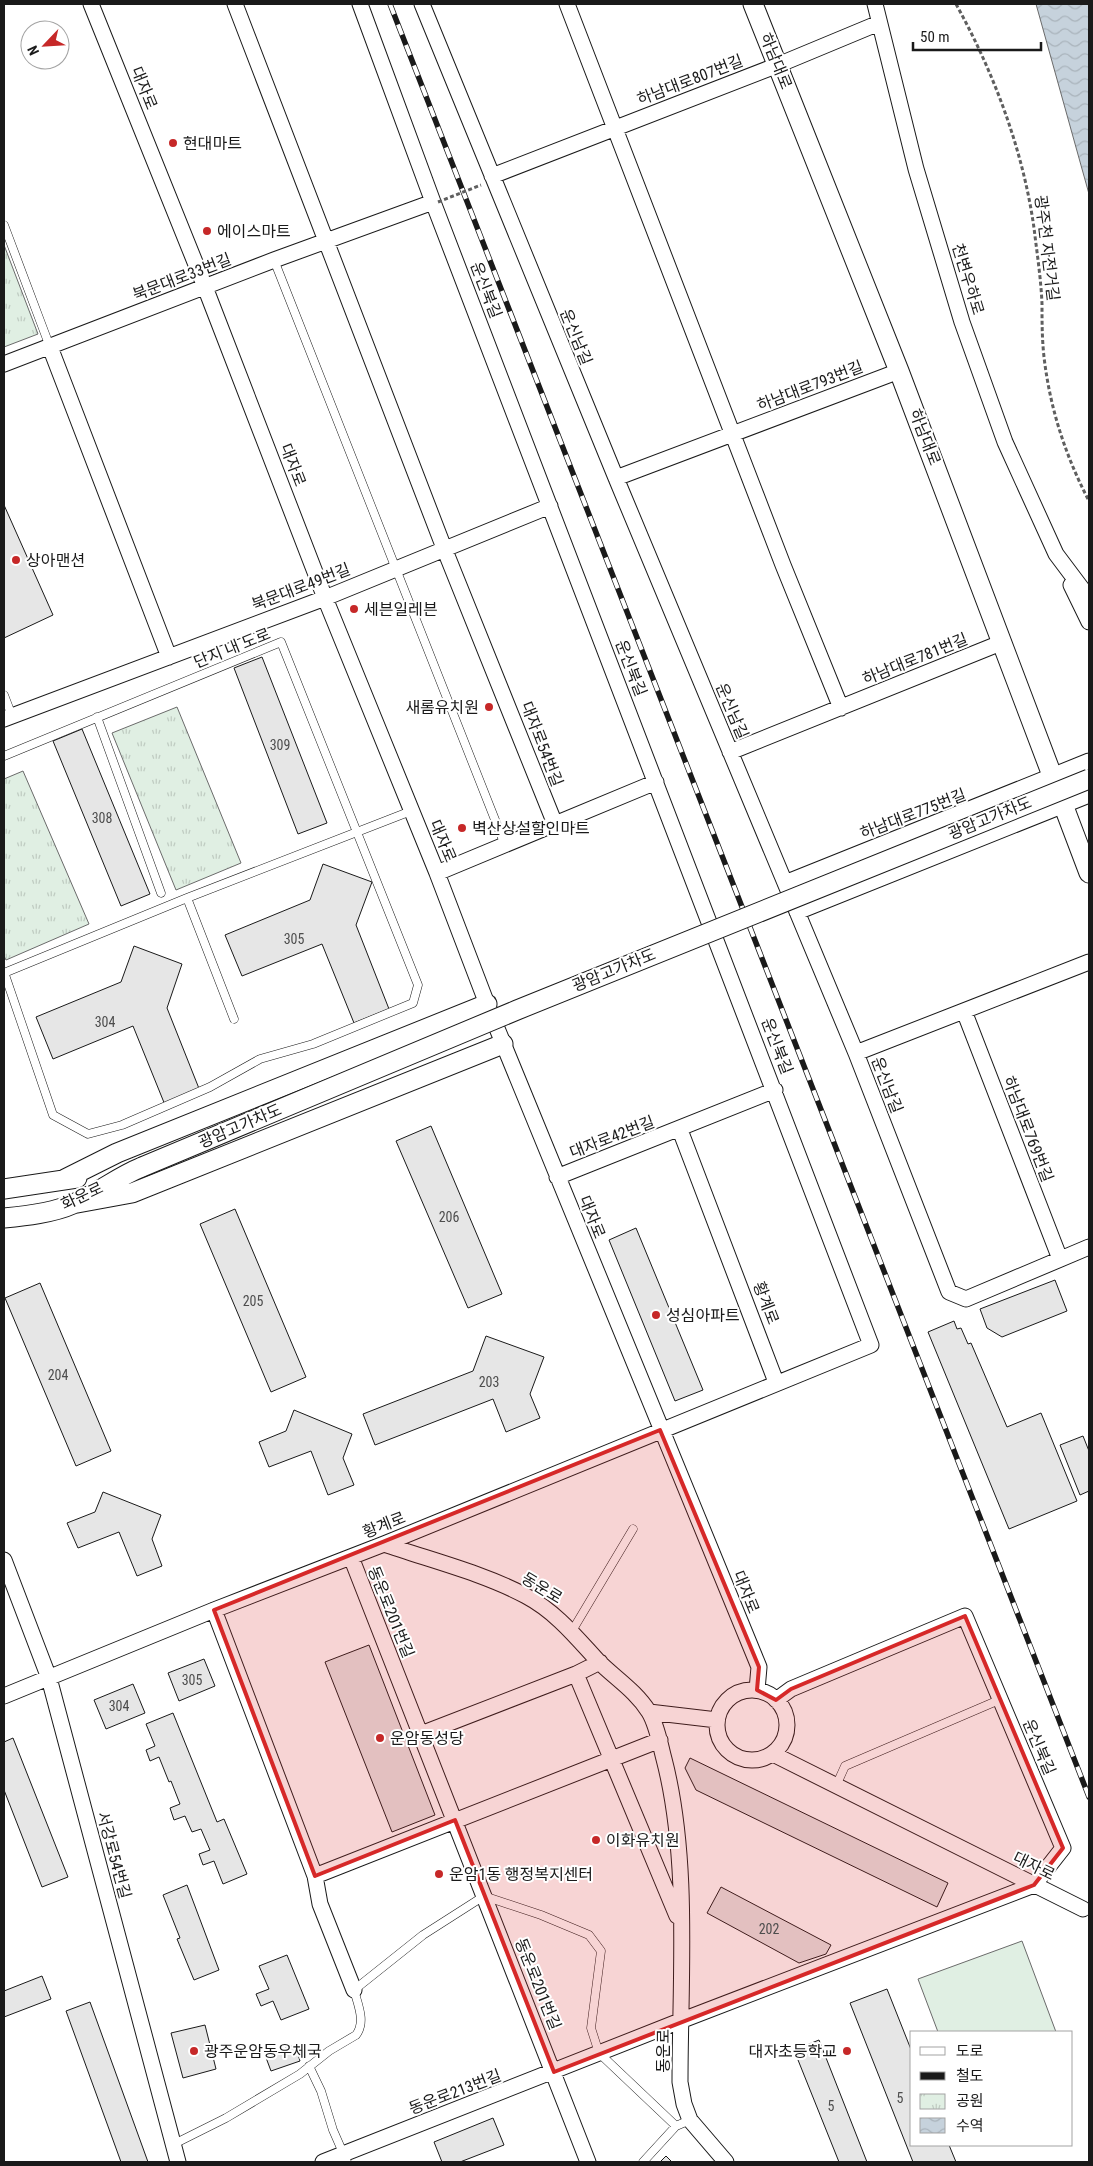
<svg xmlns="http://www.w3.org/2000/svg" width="1093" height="2166" font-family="'Roboto Condensed','Noto Sans KR',sans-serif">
<defs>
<pattern id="park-tufts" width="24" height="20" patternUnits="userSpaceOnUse" patternTransform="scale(1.25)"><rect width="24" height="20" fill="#e0efe3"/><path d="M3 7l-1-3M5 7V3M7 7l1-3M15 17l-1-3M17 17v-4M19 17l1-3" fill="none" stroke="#c0ccc2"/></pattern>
<pattern id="water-waves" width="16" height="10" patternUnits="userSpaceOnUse" patternTransform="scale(1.25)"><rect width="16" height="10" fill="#c6d2dc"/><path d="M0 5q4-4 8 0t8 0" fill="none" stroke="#aab4bc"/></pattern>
</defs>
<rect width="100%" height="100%" fill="#fff"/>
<path fill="#e0efe3" stroke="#6a6a6a" d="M 1022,1941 L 1056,2032 L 938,2032 L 918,1979 Z"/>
<path fill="url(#park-tufts)" stroke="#6a6a6a" d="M 4,245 L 38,334 L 4,347 Z
M 177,707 L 241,863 L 176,890 L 112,733 Z
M 23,771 L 89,924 L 6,960 L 4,956 L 4,779 Z"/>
<path fill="url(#water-waves)" stroke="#6a6a6a" d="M 1036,4 L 1089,4 L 1089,194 Z"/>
<path fill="#e6e6e6" stroke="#1a1a1a" d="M 4,505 L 53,615 L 4,638 Z
M 262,657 L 327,823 L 298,834 L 234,668 Z
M 82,729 L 150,894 L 121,906 L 53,741 Z
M 323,864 L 372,882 L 356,925 L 389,1009 L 354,1023 L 322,944 L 242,976 L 225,935 L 310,900 Z
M 134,946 L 182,964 L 167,1008 L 200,1091 L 165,1105 L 133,1026 L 53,1059 L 36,1017 L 121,982 Z
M 431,1126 L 502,1294 L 468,1308 L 396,1141 Z
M 235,1209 L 306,1377 L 271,1392 L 200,1224 Z
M 636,1228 L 703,1390 L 675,1401 L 609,1240 Z
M 1055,1280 L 1067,1311 L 1002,1337 L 987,1328 L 980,1309 Z
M 40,1283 L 111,1451 L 76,1466 L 5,1298 Z
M 954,1321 L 957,1329 L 961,1328 L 968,1344 L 971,1343 L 1007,1427 L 1041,1413 L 1077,1501 L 1009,1529 L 928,1332 Z
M 486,1336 L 544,1357 L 530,1394 L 540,1418 L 506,1432 L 493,1399 L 375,1445 L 363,1414 L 473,1371 Z
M 294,1410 L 352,1434 L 343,1458 L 354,1485 L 328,1495 L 311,1451 L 269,1467 L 259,1442 L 286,1431 Z
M 1083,1436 L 1089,1451 L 1089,1491 L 1080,1495 L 1060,1445 Z
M 103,1492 L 161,1515 L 152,1539 L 162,1566 L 137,1576 L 119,1532 L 78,1548 L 67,1523 L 95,1512 Z
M 369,1645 L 435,1815 L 392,1832 L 325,1662 Z
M 204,1659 L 215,1686 L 179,1701 L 168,1673 Z
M 133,1684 L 145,1713 L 106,1729 L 94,1700 Z
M 173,1713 L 217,1822 L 224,1819 L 247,1874 L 223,1884 L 214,1861 L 203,1865 L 199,1854 L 210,1850 L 201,1829 L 192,1832 L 185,1816 L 174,1820 L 170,1808 L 180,1804 L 171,1781 L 169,1782 L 159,1757 L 150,1761 L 146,1750 L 155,1746 L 146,1724 Z
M 13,1738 L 68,1877 L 42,1887 L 4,1790 L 4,1742 Z
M 690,1758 L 948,1883 L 937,1907 L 696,1790 L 685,1768 Z
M 187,1885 L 219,1970 L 194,1980 L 177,1939 L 180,1938 L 163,1895 Z
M 721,1887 L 831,1945 L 826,1954 L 799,1963 L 707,1913 Z
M 287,1955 L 309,2009 L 281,2020 L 273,2001 L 261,2006 L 256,1994 L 269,1989 L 259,1966 Z
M 42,1976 L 51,1999 L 4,2017 L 4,1991 Z
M 887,1989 L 912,2052 L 912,2145 L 949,2145 L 956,2162 L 913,2162 L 850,2003 Z
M 90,2002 L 148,2162 L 121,2162 L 66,2011 Z
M 205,2025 L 216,2069 L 183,2078 L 171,2033 Z
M 819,2040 L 867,2162 L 839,2162 L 794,2050 Z
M 295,2045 L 300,2061 L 271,2071 L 265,2055 Z
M 493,2118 L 504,2145 L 460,2162 L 442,2162 L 434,2142 Z
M 666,2156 L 672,2162 L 660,2162 Z"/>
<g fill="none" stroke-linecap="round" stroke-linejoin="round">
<defs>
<path id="service" d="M 4,225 L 50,347
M 274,260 L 505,845
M 4,695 L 12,716
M 97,717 L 161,893
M 4,756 L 281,642 L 418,985 L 413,1003 L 313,1044 L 260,1059 L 210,1087 L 122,1125 L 88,1134 L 53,1115 L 4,972
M 187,898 L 234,1019
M 4,973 L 187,898 L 411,811
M 572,1631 L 633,1529
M 836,1786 L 845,1766 L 999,1700
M 309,2066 L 321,2091 L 333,2130 L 347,2162
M 174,2144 L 226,2118 L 300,2074 L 329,2051 L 356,2035 C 366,2022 358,2005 354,1990 L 423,1935 L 484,1896 L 541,1915 L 589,1935 L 601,1951 L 591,2028 L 599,2053 L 676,2126 L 690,2120
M 643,2162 L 676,2126"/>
<path id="minor" d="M 91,4 L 205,287 L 325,598 L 437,873 L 487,1004 L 759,1667 L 757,1690
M 235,4 L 444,548 L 555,824
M 422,4 L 616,478 L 856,1053 L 949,1292 L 966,1299 L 1089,1247
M 567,4 L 783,565 L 841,708
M 875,4 L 916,169 L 962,322 L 1005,442 L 1056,554 L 1089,598
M 492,176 L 778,65 L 879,23
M 50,347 L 169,657
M 4,364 L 274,260 L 433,202
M 616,478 L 899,371
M 1071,585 L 1089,622
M 4,719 L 325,598 L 550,506
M 730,752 L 1003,642
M 437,873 L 656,782
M 785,883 L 1089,761
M 797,912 L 1089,795
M 964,1011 L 1060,1259
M 856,1053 L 1089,962
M 680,1130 L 776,1382
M 557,1177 L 775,1090
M 384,1544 C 430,1560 483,1573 526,1596 C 556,1612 576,1637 598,1661 C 615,1678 636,1691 649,1712 C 657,1725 660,1744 664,1759 C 690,1859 680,1979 680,2082 L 684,2104 L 690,2120 L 726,2162
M 351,1557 L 588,2162
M 4,1560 L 49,1678 L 178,2162
M 214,1610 L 315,1876 L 320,1904 L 354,1990
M 600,1662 L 576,1674 L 677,1916
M717 1725a35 35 0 1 1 70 0a35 35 0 1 1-70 0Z
M 4,1696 L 214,1610 L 384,1544 L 871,1345 L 433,202 L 360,4
M 776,1700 L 791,1689 L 965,1616 L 1063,1848 L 1034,1885
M 649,1712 L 717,1720
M 421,1734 L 576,1674
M 773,1754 L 1083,1909
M 315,1876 L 660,1740
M 323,2162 L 680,2021 L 1034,1885"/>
<path id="tertiary" d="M 753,4 L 899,371 L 1089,873
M 65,1179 L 117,1153 L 487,1004
M 4,1189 L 77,1178
M 72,1204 L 132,1193 L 503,1044
M 4,1218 C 25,1216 53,1213 73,1204 C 97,1194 117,1177 142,1167"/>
</defs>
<use href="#service" stroke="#1a1a1a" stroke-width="9"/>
<use href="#minor" stroke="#1a1a1a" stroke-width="17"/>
<use href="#tertiary" stroke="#1a1a1a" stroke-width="21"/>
<path stroke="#5f5f5f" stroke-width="3" stroke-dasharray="4 2.5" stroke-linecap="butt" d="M 956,4 C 994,73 1023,150 1034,228 C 1037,253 1041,279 1042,304 C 1042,322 1042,339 1044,357 C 1050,408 1065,455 1089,501"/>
<use href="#service" stroke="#fff" stroke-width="8"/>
<use href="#minor" stroke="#fff" stroke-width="15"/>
<use href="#tertiary" stroke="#fff" stroke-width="19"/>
<defs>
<path id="rail" d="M 390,4 L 1089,1797"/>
</defs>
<use href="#rail" stroke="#1a1a1a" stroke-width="5.5"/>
<use href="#rail" stroke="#fff" stroke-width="4" stroke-dasharray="11" stroke-linecap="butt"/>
<defs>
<path id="tertiary-bridge" d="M 142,1167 L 517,1010 L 1089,779"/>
</defs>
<use href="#tertiary-bridge" stroke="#1a1a1a" stroke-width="21" stroke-linecap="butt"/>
<path stroke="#5f5f5f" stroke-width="3" stroke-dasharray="4 2.5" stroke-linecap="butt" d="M 438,202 L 481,185"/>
<use href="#tertiary-bridge" stroke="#fff" stroke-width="19"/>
</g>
<path fill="#d62828" fill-opacity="0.2" stroke="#d62828" stroke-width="4" stroke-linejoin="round" d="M 660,1430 L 759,1667 L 757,1690 L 776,1700 L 791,1689 L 965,1616 L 1063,1848 L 1034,1885 L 554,2072 L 455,1820 L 315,1876 L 214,1610 Z"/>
<g fill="#c62828" stroke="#fff" stroke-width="2">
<circle cx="173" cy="143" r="5"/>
<circle cx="207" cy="231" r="5"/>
<circle cx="16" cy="560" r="5"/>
<circle cx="354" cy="609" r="5"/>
<circle cx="489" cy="707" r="5"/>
<circle cx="462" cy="828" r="5"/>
<circle cx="656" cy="1315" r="5"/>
<circle cx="380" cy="1738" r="5"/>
<circle cx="596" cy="1840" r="5"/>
<circle cx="439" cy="1874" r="5"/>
<circle cx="194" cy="2051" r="5"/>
<circle cx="847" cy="2051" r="5"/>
</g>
<g text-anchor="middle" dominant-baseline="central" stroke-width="4" stroke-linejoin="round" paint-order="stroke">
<g font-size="14" fill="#4d4d4d">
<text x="280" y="745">309</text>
<text x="102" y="818">308</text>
<text x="294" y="939">305</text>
<text x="105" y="1022">304</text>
<text x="449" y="1217">206</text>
<text x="253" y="1301">205</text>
<text x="58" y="1375">204</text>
<text x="489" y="1382">203</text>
<text x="192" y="1680">305</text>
<text x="119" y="1706">304</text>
<text x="769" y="1929">202</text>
<text x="900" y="2098">5</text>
<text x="831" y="2106">5</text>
</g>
<g font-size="16" fill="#1a1a1a" stroke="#fff">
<text transform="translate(776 61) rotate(68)">하남대로</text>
<text transform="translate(690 80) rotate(-21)">하남대로807번길</text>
<text transform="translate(144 88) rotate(68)">대자로</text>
<text transform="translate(1047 248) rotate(83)">광주천 자전거길</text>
<text transform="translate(182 277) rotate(-21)">북문대로33번길</text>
<text transform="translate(968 279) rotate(73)">천변우하로</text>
<text transform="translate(486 290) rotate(69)">운신북길</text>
<text transform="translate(576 337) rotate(68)">운신남길</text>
<text transform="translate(810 386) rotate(-21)">하남대로793번길</text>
<text transform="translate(925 437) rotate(69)">하남대로</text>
<text transform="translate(293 465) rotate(69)">대자로</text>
<text transform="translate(301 587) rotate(-21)">북문대로49번길</text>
<text transform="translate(232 648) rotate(-22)">단지 내 도로</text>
<text transform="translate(915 659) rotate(-22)">하남대로781번길</text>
<text transform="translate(631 668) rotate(69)">운신북길</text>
<text transform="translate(732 711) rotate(67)">운신남길</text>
<text transform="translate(542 744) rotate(69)">대자로54번길</text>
<text transform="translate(913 814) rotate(-21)">하남대로775번길</text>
<text transform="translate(990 818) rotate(-22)">광암고가차도</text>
<text transform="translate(443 841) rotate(67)">대자로</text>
<text transform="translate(614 970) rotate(-22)">광암고가차도</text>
<text transform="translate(777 1046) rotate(69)">운신북길</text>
<text transform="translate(887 1085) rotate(69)">운신남길</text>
<text transform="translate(240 1126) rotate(-23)">광암고가차도</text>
<text transform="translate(1028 1129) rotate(69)">하남대로769번길</text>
<text transform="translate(612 1137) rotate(-21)">대자로42번길</text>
<text transform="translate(82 1196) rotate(-25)">화운로</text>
<text transform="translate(592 1217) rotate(68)">대자로</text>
<text transform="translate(766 1303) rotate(69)">황계로</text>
<text transform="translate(384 1525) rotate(-22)">황계로</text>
<text transform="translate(542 1588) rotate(31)">동운로</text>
<text transform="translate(746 1592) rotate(68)">대자로</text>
<text transform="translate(391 1612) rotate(68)">동운로201번길</text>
<text transform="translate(1039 1747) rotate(67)">운신북길</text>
<text transform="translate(114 1855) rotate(75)">서강로54번길</text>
<text transform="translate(1034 1866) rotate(26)">대자로</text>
<text transform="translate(538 1984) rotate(68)">동운로201번길</text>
<text transform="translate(663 2051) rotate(-90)">동운로</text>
<text transform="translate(455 2092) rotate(-21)">동운로213번길</text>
</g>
<g font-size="16" fill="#1a1a1a" stroke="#fff" text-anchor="start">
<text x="183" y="143">현대마트</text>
<text x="217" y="231">에이스마트</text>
<text x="26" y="560">상아맨션</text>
<text x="364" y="609">세븐일레븐</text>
<text x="479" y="707" text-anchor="end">새롬유치원</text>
<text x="472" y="828">벽산상설할인마트</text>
<text x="666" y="1315">성심아파트</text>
<text x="390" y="1738">운암동성당</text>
<text x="606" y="1840">이화유치원</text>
<text x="449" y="1874">운암1동 행정복지센터</text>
<text x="204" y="2051">광주운암동우체국</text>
<text x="837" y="2051" text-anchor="end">대자초등학교</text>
</g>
</g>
<rect width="1093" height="2166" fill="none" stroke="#1a1a1a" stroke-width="10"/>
<rect x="910" y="2031" width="162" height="115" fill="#ffffff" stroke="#a3a3a3"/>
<rect x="920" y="2047" width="25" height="8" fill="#ffffff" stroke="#a3a3a3"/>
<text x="956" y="2056" font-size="15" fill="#1a1a1a">도로</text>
<rect x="920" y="2072" width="25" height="8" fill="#1a1a1a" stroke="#a3a3a3"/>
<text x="956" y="2081" font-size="15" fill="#1a1a1a">철도</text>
<rect x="920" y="2094" width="25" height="15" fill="url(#park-tufts)" stroke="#a3a3a3"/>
<text x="956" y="2106" font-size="15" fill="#1a1a1a">공원</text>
<rect x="920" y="2118" width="25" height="15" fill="url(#water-waves)" stroke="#a3a3a3"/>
<text x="956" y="2131" font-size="15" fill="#1a1a1a">수역</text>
<g transform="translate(45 45) rotate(245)"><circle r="24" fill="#ffffff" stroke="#a3a3a3"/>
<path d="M0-4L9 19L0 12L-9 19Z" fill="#c62828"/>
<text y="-8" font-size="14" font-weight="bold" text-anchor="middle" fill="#1a1a1a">N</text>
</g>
<path d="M913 42v8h128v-8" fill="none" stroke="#1a1a1a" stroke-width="2.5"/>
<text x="920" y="42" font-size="15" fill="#1a1a1a" stroke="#ffffff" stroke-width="4" paint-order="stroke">50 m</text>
</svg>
